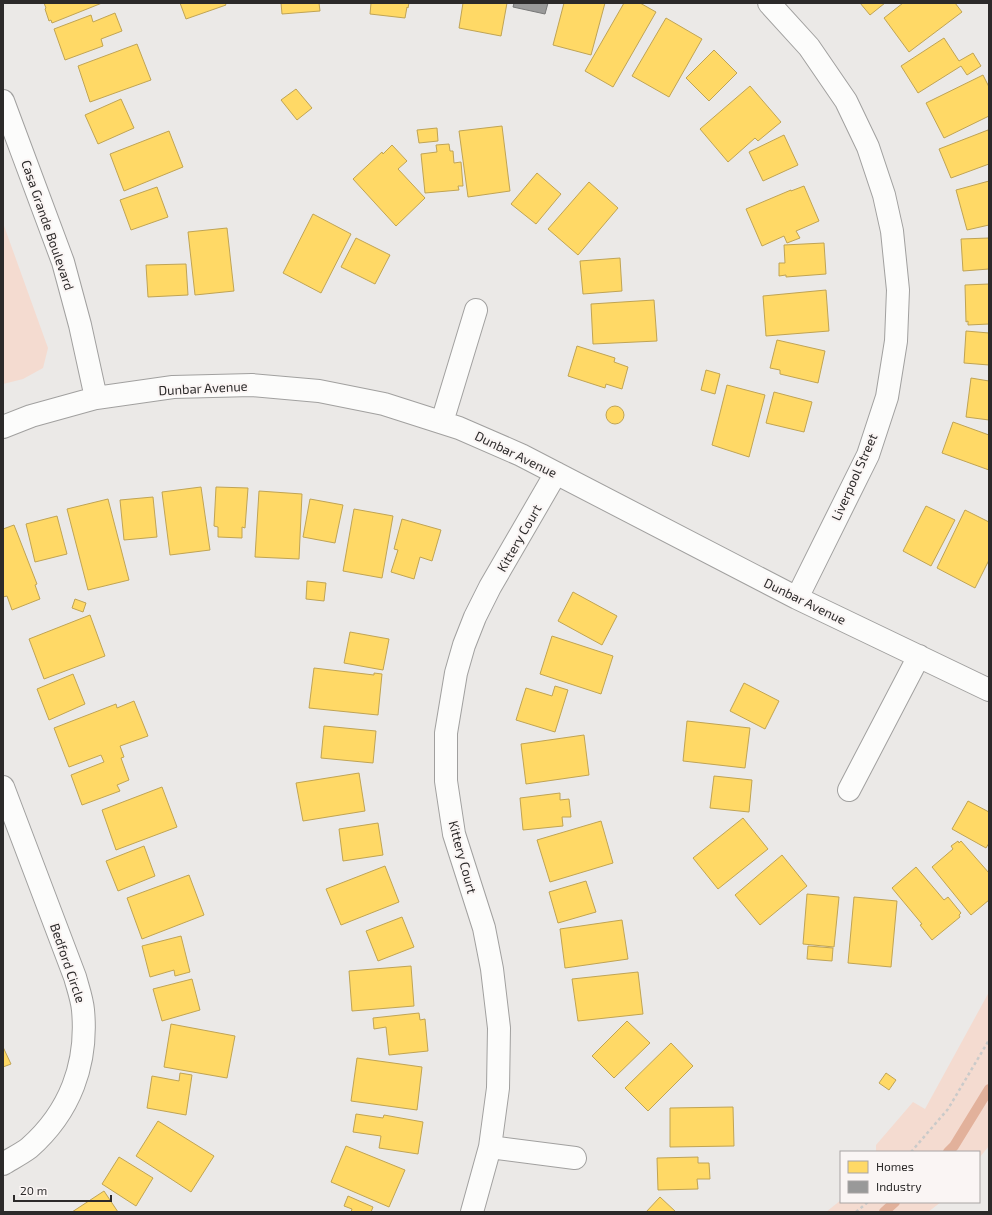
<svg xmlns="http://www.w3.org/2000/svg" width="992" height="1215" font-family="'Exo 2',sans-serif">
<rect width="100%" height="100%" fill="#ebe9e7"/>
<path fill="#f4dbd0" d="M 3,223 L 48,348 L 43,368 L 23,379 L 3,384 Z
M 989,992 L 989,1146 L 979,1158 L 979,1152 L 876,1152 L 876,1145 L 913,1102 L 925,1109 Z
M 841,1200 L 841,1202 L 941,1202 L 928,1212 L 826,1212 Z"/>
<path fill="#ffd966" stroke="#c0a454" d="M 44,3 L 102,3 L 52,23 L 51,20 L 49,21 L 45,9 L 46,8 Z
M 180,3 L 225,3 L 226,5 L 186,19 Z
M 281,3 L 319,3 L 320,11 L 282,14 Z
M 369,3 L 409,3 L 408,8 L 407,7 L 405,18 L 370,14 L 371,3 Z
M 463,3 L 507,3 L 501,36 L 459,28 Z
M 564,3 L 605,3 L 591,55 L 553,45 Z
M 624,3 L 640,3 L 656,12 L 613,87 L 585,71 Z
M 860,3 L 885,3 L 870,15 Z
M 903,3 L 955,3 L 962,12 L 909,52 L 884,18 Z
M 115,13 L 122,31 L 101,39 L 103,46 L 65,60 L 54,29 L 91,15 L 93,22 Z
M 666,18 L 702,39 L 669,97 L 632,76 Z
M 944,38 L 959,61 L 973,53 L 981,66 L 967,75 L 961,66 L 918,93 L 901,66 Z
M 137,44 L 151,80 L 90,102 L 78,66 Z
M 714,50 L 737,73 L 709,101 L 686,78 Z
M 983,75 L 989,87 L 989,116 L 944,138 L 926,103 Z
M 750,86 L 781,122 L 758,141 L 755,138 L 728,162 L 700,129 Z
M 296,89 L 312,108 L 297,120 L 281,100 Z
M 121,99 L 134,128 L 98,144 L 85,115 Z
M 502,126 L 510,191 L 468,197 L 459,131 Z
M 437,128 L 438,141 L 419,143 L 417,130 Z
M 988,130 L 989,134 L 989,164 L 951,178 L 939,149 Z
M 169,131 L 183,167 L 124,191 L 110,154 Z
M 784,135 L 798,165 L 763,181 L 749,152 Z
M 449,144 L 450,151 L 453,151 L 454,163 L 461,162 L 463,186 L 458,186 L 459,190 L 425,193 L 421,154 L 437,152 L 436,145 Z
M 392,145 L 407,161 L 398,169 L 425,198 L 396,226 L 353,179 L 382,152 L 383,154 Z
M 537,173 L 561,194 L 536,224 L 511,204 Z
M 989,181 L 989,225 L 967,230 L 956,190 Z
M 589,182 L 618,208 L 578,255 L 548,229 Z
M 804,186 L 819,221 L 796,231 L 800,238 L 787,243 L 784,236 L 762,246 L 746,209 L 791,190 L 791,191 Z
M 157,187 L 168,217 L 131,230 L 120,200 Z
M 313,214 L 351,234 L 321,293 L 283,273 Z
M 227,228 L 234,291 L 195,295 L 188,232 Z
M 356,238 L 390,255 L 375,284 L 341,267 Z
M 989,238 L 989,269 L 963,271 L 961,239 Z
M 824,243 L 826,274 L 786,277 L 786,275 L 779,276 L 779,263 L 785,263 L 784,245 Z
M 620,258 L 622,291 L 583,294 L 580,261 Z
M 186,264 L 188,295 L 148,297 L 146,265 Z
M 989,284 L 989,324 L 968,325 L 968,321 L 966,322 L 965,285 Z
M 826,290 L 829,331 L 766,336 L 763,296 Z
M 654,300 L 657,341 L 593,344 L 591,304 Z
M 966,331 L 989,333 L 989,365 L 964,363 Z
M 777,340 L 825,351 L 818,383 L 780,374 L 780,370 L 770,368 Z
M 577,346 L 615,358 L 614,362 L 628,367 L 622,389 L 606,384 L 605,388 L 568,376 Z
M 706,370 L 720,374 L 715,394 L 701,390 Z
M 971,378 L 989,381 L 989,420 L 966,417 Z
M 727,385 L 765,395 L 749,457 L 712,445 Z
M 774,392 L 812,402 L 804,432 L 766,423 Z
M606 415a9 9 0 1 1 18 0a9 9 0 1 1-18 0Z
M 953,422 L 989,435 L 989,470 L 942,453 Z
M 201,487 L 210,550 L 170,555 L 162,492 Z
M 216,487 L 248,488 L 245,528 L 242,527 L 242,538 L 218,537 L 218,527 L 214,526 Z
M 259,491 L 302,494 L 299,559 L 255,557 Z
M 153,497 L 157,537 L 124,540 L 120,500 Z
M 108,499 L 129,580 L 88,590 L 67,509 Z
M 310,499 L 343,505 L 335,543 L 303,537 Z
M 926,506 L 955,520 L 931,566 L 903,551 Z
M 354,509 L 393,516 L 382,578 L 343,571 Z
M 965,510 L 989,522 L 989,560 L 975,588 L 937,568 Z
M 57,516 L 67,554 L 35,562 L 26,524 Z
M 402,519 L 441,530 L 432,561 L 420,557 L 414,579 L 391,572 L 398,550 L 394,549 Z
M 14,525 L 37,584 L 35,585 L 40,599 L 12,610 L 7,596 L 3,597 L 3,529 Z
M 307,581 L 326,583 L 324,601 L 306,599 Z
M 573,592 L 617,616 L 602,645 L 558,621 Z
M 75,599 L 86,603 L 83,612 L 72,608 Z
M 90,615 L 105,656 L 44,679 L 29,639 Z
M 350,632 L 389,639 L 383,670 L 344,663 Z
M 552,636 L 613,656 L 601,694 L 540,674 Z
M 314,668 L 374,675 L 374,673 L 382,674 L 378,715 L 309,708 Z
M 73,674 L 85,704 L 49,720 L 37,689 Z
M 744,683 L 779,701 L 765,729 L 730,711 Z
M 555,686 L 568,690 L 555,732 L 516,720 L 526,688 L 552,696 Z
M 134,701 L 148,736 L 120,746 L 124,757 L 121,758 L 129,780 L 117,785 L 120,791 L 82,805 L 71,775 L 104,762 L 101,755 L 69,767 L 54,728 L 116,704 L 117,708 Z
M 687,721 L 750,728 L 745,768 L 683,761 Z
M 324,726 L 376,731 L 373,763 L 321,758 Z
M 584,735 L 589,775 L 526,784 L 521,744 Z
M 359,773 L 365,811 L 303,821 L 296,783 Z
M 714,776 L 752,780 L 749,812 L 710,808 Z
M 162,787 L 177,827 L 116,850 L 102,810 Z
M 560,793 L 560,800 L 569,799 L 571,817 L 562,817 L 563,826 L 523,830 L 520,798 Z
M 968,801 L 989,812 L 989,843 L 986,848 L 952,829 Z
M 743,818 L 768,849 L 718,889 L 693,858 Z
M 601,821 L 613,863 L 550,882 L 537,840 Z
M 378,823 L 383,855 L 343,861 L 339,829 Z
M 958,841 L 959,843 L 961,841 L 989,873 L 989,900 L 971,915 L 932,867 L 953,849 L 951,846 Z
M 144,846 L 155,876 L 118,891 L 106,861 Z
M 782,855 L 807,886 L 760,925 L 735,895 Z
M 385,866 L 399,902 L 341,925 L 326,889 Z
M 916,867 L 944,900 L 948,897 L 961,913 L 959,915 L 960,917 L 932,940 L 920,925 L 922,924 L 892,888 Z
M 189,875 L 204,915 L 142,939 L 127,898 Z
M 586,881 L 596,912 L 558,923 L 549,892 Z
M 807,894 L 839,897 L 834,947 L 803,944 Z
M 854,897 L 897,901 L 891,967 L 848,963 Z
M 402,917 L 414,947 L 378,961 L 366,931 Z
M 622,920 L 628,959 L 565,968 L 560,929 Z
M 181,936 L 190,972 L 175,976 L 174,970 L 150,977 L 142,946 Z
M 808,946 L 833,948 L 832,961 L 807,959 Z
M 411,966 L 414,1006 L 352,1011 L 349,971 Z
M 638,972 L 643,1014 L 578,1021 L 572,979 Z
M 192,979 L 200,1010 L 162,1021 L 153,989 Z
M 419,1013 L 420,1020 L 425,1019 L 428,1051 L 389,1055 L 386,1027 L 374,1029 L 373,1018 Z
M 627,1021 L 650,1043 L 614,1078 L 592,1056 Z
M 171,1024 L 235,1036 L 227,1078 L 164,1067 Z
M 671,1043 L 693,1066 L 648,1111 L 625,1088 Z
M 3,1047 L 11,1064 L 3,1067 Z
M 357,1058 L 422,1067 L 417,1110 L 351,1101 Z
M 180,1073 L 192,1075 L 186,1115 L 147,1108 L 152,1076 L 179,1081 Z
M 886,1073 L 896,1080 L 889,1090 L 879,1083 Z
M 733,1107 L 734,1146 L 670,1147 L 670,1108 Z
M 356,1114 L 383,1118 L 384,1115 L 423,1122 L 418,1154 L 379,1148 L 381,1136 L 353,1132 Z
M 158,1121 L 214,1156 L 191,1192 L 136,1156 Z
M 346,1146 L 405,1170 L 389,1207 L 331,1182 Z
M 119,1157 L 153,1178 L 136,1206 L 102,1184 Z
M 698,1157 L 698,1163 L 709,1163 L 710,1179 L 697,1179 L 698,1189 L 658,1190 L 657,1158 Z
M 104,1191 L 118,1212 L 72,1212 Z
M 348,1196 L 373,1207 L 371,1212 L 351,1212 L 352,1209 L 344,1206 Z
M 660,1197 L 676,1212 L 646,1212 Z"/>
<path fill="#999" stroke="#787878" d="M 514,3 L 548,3 L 545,14 L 513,7 Z"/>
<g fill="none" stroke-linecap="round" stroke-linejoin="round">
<path stroke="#e2b19b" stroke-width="10" d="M 948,1152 L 954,1146 L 989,1089
M 884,1212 L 895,1202"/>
<defs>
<path id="minor" d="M 769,3 L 809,47 L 846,101 L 868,147 L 884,195 L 892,231 L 898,290 L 896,341 L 887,397 L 868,455 L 797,598
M 3,101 L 63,262 L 80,325 L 96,398
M 442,422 L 476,310
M 3,427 L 31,416 L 96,398 L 173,387 L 252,385 L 319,391 L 384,404 L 459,428 L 521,455 L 797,598 L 989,690
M 3,787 L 75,977 C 78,988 82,999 83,1010 C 88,1064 70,1112 29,1148 C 21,1154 11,1159 3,1164
M 849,790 L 919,656
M 490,1147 L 575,1158
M 472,1212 L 490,1147 L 498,1088 L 499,1028 L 492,969 L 484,928 L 454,834 L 446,781 L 446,733 L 456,673 L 464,645 L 475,617 L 490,587 L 556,473"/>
</defs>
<use href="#minor" stroke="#a1a09f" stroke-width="24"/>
<path stroke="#cacac9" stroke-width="2.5" stroke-dasharray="3 3" stroke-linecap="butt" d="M 911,1152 L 948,1109 L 989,1040
M 856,1212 L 868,1202"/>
<use href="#minor" stroke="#fcfcfb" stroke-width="22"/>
</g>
<g text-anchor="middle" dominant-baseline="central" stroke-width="4" stroke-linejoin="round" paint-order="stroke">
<g font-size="13" fill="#2c2a2a" stroke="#faf5f4">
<text transform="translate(48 225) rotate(71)">Casa Grande Boulevard</text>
<text transform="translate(203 388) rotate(-3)">Dunbar Avenue</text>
<text transform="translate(516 454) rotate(26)">Dunbar Avenue</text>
<text transform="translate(854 477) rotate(-66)">Liverpool Street</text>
<text transform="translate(519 538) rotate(-60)">Kittery Court</text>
<text transform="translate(805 601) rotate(26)">Dunbar Avenue</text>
<text transform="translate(463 857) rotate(75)">Kittery Court</text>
<text transform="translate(68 963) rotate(71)">Bedford Circle</text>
</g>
</g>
<rect width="992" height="1215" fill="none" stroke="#2c2a2a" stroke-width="8"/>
<rect x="840" y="1151" width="140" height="52" fill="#faf5f4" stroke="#a8a4a3"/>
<rect x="848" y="1161" width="20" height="12" fill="#ffd966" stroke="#a8a4a3"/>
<text x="876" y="1171" font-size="12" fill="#2c2a2a">Homes</text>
<rect x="848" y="1181" width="20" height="12" fill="#999999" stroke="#a8a4a3"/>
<text x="876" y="1191" font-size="12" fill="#2c2a2a">Industry</text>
<path d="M14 1195v6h97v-6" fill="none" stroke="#2c2a2a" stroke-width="2"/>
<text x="20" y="1195" font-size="12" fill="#2c2a2a" stroke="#faf5f4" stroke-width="3" paint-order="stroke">20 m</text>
</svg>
